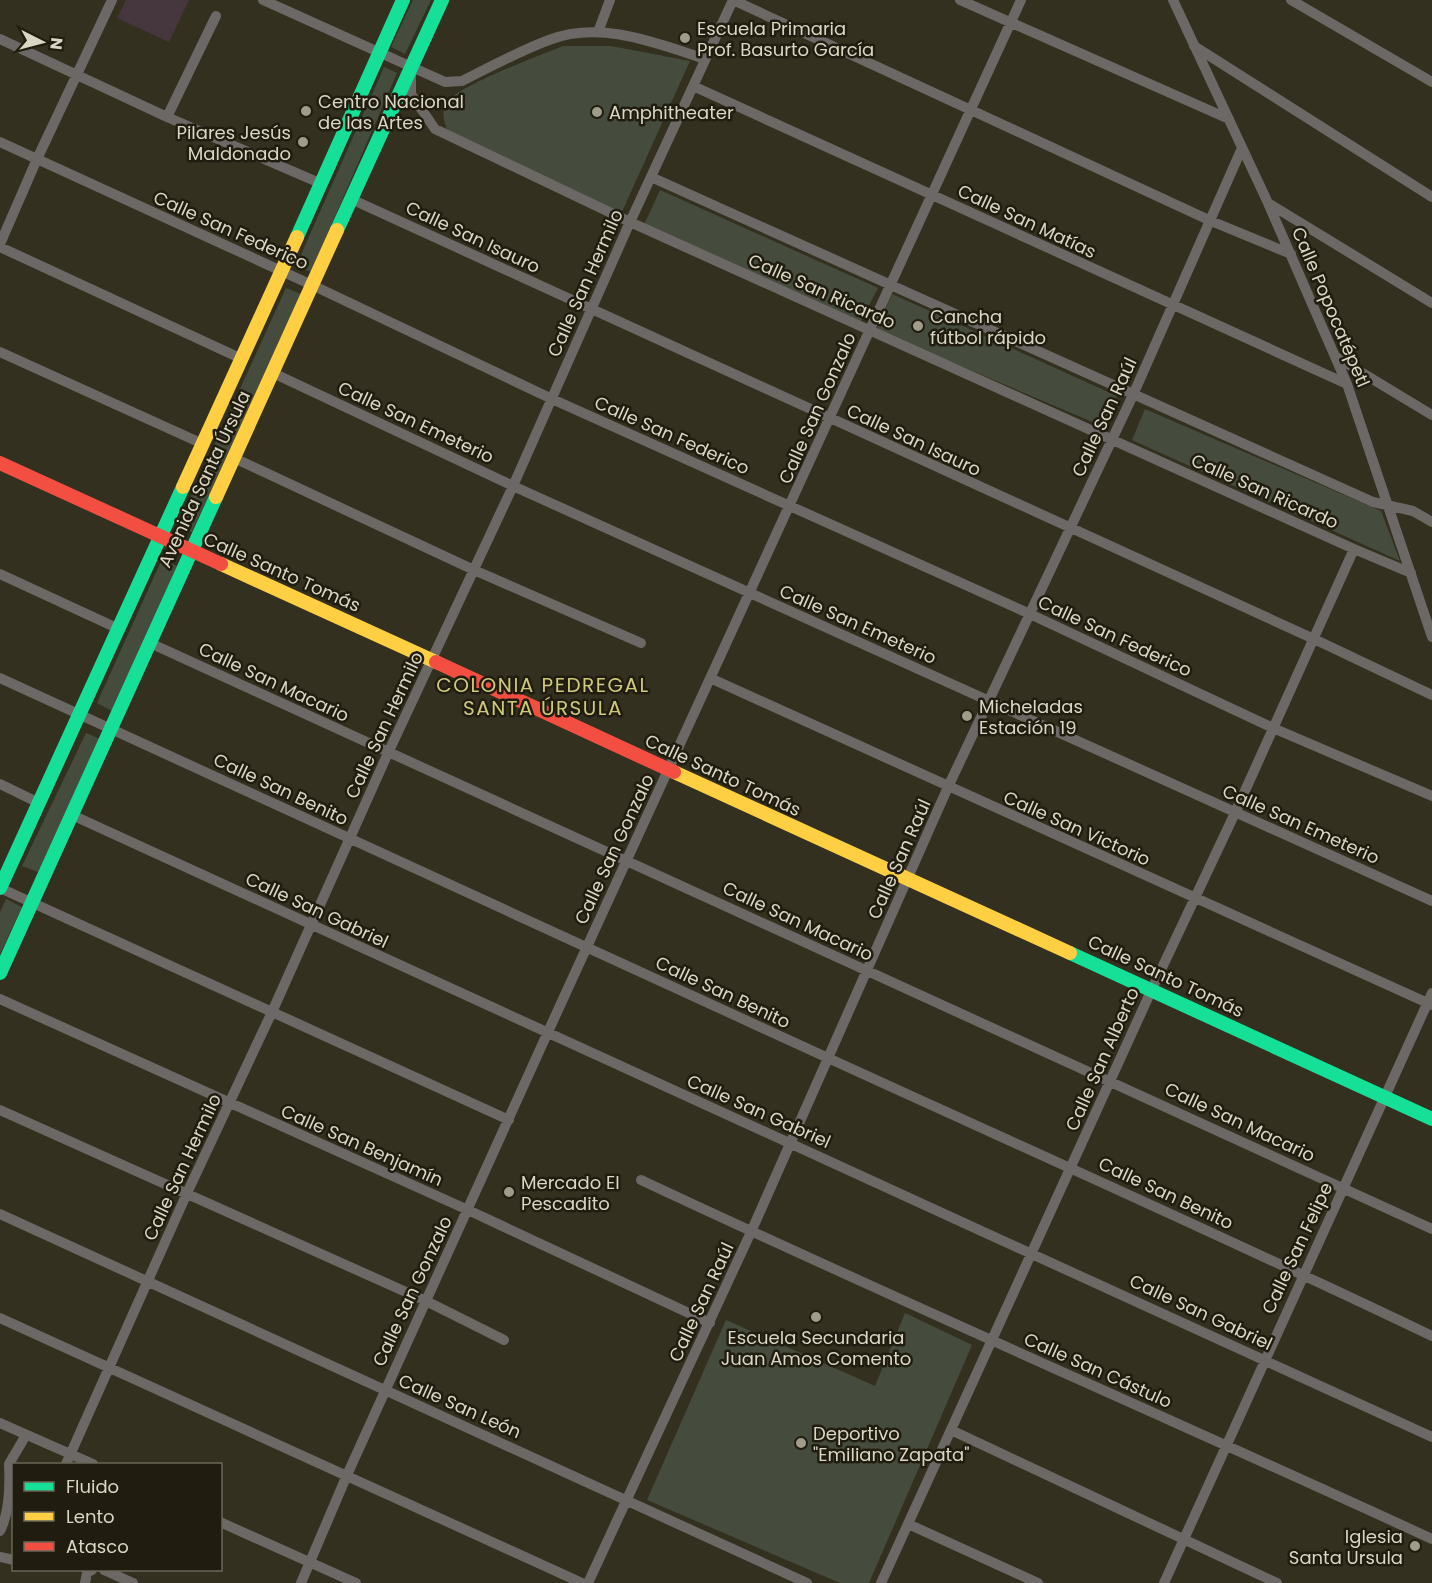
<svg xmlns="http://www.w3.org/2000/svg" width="1432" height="1583" font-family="Poppins,sans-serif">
<rect width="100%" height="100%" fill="#34301f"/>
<path fill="#46363d" d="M 126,0 L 189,0 L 169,42 L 117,18 Z"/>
<path fill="#464c3d" d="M 413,0 L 431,0 L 405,54 L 391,47 Z
M 563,46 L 611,46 L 690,61 L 621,214 L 447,130 C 444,122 441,110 446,103 C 457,86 541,55 563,46 Z
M 384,67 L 397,73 L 311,272 L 296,266 Z
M 660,190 L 878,288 L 861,321 L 644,225 Z
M 286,288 L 301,294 L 192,532 L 177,527 Z
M 892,294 L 1117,396 L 1102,426 L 876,330 Z
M 1145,409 L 1381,511 L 1400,561 L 1132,440 Z
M 162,559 L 177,566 L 112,711 L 97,703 Z
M 86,733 L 100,739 L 38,872 L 22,866 Z
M 6,899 L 22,907 L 0,954 L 0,912 Z
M 905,1313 L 972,1345 L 869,1583 L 840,1583 L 647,1500 L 726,1320 L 875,1386 Z"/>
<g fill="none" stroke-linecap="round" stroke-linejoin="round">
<path stroke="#6c6866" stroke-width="10" d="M 263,0 L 445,82 L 462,81 C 490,67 519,51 549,40 C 600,20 656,43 705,59
M 733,0 L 1211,221 L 1291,254
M 960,0 L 1229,119
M 1173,0 L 1268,203 L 1347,384 L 1432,637
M 1291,0 L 1432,82
M 598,32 L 610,0
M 0,39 L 167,117 L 322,184
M 1194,46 L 1432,197
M 411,72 L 411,94 L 435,129 L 630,222 L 1354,549 L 1411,573
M 693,86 L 1347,384
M 167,117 L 216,16
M 0,142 L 312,285 L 552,399 L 1030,614 L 1273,728 L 1432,796
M 651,177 L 1373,502 L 1413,511 L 1432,522
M 351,199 L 1314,639 L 1432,695
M 1268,203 L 1432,303
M 0,244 L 37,159 L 112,0
M 0,247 L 242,359
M 0,352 L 203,444
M 1336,357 L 1432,415
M 273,373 L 513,486 L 1432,901
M 234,458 L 474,570 L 641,643
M 0,574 L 119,629
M 150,643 L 1432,1229
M 0,678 C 275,806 551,932 828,1058 C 1029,1150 1232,1240 1432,1336
M 710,678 L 1432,1005
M 0,784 L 39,803
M 72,815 L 1432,1437
M 0,888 L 509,1120
M 0,999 L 468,1210 L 710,1323
M 0,1110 L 426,1301 L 504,1340
M 641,1180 C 903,1303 1169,1418 1432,1539
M 0,1214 L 807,1583
M 0,1318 L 582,1583
M 0,1423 L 93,1464
M 951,1430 L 1277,1583
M 9,1464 L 26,1435
M 66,1464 L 187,1193 L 272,1012 L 388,753 L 513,486 L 630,222 L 733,0
M 220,1522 L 356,1583
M 908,1524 L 1038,1583
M 0,1531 C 10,1512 10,1485 9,1464
M 0,1557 L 14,1560
M 104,1570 L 133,1583
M 85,1583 L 87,1573 L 92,1570
M 301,1583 L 347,1475 L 547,1034 L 1021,0
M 588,1583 L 751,1232 L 948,787 L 1133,395 L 1242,148
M 881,1583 L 1152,989 L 1235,813 L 1354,549
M 1164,1583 L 1432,993"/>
<path stroke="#16e098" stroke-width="14" d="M 337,230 L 442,0
M 297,237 L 403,0
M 0,888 L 183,487
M 1070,953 L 1432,1119
M 0,973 L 216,497"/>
<path stroke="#ffcf43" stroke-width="14" d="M 183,487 L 297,237
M 216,497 L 337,230
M 221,564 L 436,662
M 674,772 L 1070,953"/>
<path stroke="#f24e42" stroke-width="14" d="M 0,463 L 221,564
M 436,662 L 674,772"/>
</g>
<g fill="#a09c8a" stroke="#201d10" stroke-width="2">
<circle cx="685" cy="38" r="6"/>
<circle cx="306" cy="111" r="6"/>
<circle cx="597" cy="112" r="6"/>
<circle cx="303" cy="142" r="6"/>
<circle cx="918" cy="326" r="6"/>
<circle cx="967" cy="716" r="6"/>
<circle cx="509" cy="1192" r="6"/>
<circle cx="816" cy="1317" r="6"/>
<circle cx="801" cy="1443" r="6"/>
<circle cx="1415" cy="1546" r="6"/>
</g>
<g text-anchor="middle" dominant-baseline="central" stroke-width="5" stroke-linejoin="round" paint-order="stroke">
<g font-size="18" fill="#dad6c4" stroke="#201d10" text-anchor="start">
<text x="697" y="28">Escuela Primaria<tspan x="697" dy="21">Prof. Basurto García</tspan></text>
<text x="318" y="101">Centro Nacional<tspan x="318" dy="21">de las Artes</tspan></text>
<text x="609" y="112">Amphitheater</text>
<text x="291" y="132" text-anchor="end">Pilares Jesús<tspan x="291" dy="21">Maldonado</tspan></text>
<text x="930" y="316">Cancha<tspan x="930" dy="21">fútbol rápido</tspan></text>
<text x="979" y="706">Micheladas<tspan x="979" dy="21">Estación 19</tspan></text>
<text x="521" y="1182">Mercado El<tspan x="521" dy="21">Pescadito</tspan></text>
<text x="816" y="1337" text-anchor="middle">Escuela Secundaria<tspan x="816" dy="21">Juan Amos Comento</tspan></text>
<text x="813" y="1433">Deportivo<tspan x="813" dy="21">"Emiliano Zapata"</tspan></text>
<text x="1403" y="1536" text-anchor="end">Iglesia<tspan x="1403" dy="21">Santa Ursula</tspan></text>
</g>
<g font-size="18" fill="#dad6c4" stroke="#201d10">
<text transform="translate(1027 221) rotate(25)">Calle San Matías</text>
<text transform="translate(231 230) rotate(24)">Calle San Federico</text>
<text transform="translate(473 237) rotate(25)">Calle San Isauro</text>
<text transform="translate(585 283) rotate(-66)">Calle San Hermilo</text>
<text transform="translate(822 291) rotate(24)">Calle San Ricardo</text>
<text transform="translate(1331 307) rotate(67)">Calle Popocatépetl</text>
<text transform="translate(817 408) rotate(-66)">Calle San Gonzalo</text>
<text transform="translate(1104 417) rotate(-65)">Calle San Raúl</text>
<text transform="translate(416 422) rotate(25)">Calle San Emeterio</text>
<text transform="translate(672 435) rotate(24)">Calle San Federico</text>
<text transform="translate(914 440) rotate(25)">Calle San Isauro</text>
<text transform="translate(204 479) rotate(-65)">Avenida Santa Úrsula</text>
<text transform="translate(1265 491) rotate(24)">Calle San Ricardo</text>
<text transform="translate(282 572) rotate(24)">Calle Santo Tomás</text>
<text transform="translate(858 624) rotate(24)">Calle San Emeterio</text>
<text transform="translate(1115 636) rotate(25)">Calle San Federico</text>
<text transform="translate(274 682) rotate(25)">Calle San Macario</text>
<text transform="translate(384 725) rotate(-65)">Calle San Hermilo</text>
<text transform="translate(723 775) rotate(25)">Calle Santo Tomás</text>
<text transform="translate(281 789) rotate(25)">Calle San Benito</text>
<text transform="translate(1301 824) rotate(24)">Calle San Emeterio</text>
<text transform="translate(1077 828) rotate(24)">Calle San Victorio</text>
<text transform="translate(614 849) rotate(-65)">Calle San Gonzalo</text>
<text transform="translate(899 859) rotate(-66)">Calle San Raúl</text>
<text transform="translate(317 910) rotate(25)">Calle San Gabriel</text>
<text transform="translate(798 921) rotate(25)">Calle San Macario</text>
<text transform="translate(1166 976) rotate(25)">Calle Santo Tomás</text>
<text transform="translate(723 992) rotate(25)">Calle San Benito</text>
<text transform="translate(1102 1059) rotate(-66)">Calle San Alberto</text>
<text transform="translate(759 1111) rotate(24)">Calle San Gabriel</text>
<text transform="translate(1240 1122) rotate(25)">Calle San Macario</text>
<text transform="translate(362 1145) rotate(24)">Calle San Benjamín</text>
<text transform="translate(182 1167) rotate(-65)">Calle San Hermilo</text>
<text transform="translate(1166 1193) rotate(25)">Calle San Benito</text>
<text transform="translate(1297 1248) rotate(-65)">Calle San Felipe</text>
<text transform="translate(412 1291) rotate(-65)">Calle San Gonzalo</text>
<text transform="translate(701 1302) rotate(-65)">Calle San Raúl</text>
<text transform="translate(1201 1312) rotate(25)">Calle San Gabriel</text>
<text transform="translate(1098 1370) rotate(24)">Calle San Cástulo</text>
<text transform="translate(460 1406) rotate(24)">Calle San León</text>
</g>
<g font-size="20" letter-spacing="1.5" fill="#cdc87a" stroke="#201d10">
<text x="543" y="685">COLONIA PEDREGAL<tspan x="543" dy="23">SANTA ÚRSULA</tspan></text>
</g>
</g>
<rect x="12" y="1463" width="210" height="108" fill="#201d10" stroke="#6a6758" stroke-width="1.5"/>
<rect x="24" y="1482" width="30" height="9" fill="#16e098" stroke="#6a6758" stroke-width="1.5"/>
<text x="66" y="1493" font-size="18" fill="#dad6c4">Fluido</text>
<rect x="24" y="1512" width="30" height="9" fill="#ffcf43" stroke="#6a6758" stroke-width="1.5"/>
<text x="66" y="1523" font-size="18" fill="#dad6c4">Lento</text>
<rect x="24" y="1542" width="30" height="9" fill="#f24e42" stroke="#6a6758" stroke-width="1.5"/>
<text x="66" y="1553" font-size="18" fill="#dad6c4">Atasco</text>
<g transform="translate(42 42) rotate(96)" stroke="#201d10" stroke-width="4.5" paint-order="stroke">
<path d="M0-4.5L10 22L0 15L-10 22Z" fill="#dad6c4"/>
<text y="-9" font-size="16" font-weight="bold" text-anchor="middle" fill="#dad6c4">N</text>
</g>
</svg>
